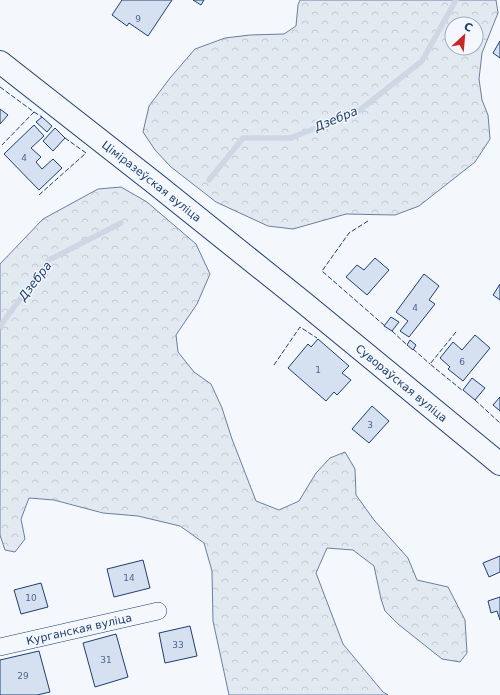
<svg xmlns="http://www.w3.org/2000/svg" width="500" height="695" font-family="'DejaVu Sans',sans-serif">
<defs>
<pattern id="forest-crowns" width="20" height="18" patternUnits="userSpaceOnUse"><rect width="20" height="18" fill="#e3e9f0"/><path d="M2 6a3 3 0 1 1 6 0M12 15a3 3 0 1 1 6 0" fill="none" stroke="#c2c9d1"/></pattern>
</defs>
<rect width="100%" height="100%" fill="#f4f7fb"/>
<path fill="url(#forest-crowns)" stroke="#687fa3" fill-rule="evenodd" d="M 300,0 L 496,0 L 498,13 L 482,53 L 479,79 L 482,100 L 488,115 L 490,139 L 475,162 L 419,206 L 395,215 L 346,214 L 293,229 L 268,226 L 216,202 L 171,167 L 155,150 L 143,132 L 149,106 L 170,78 L 195,49 L 225,38 L 250,35 L 284,34 L 296,26 L 298,5 ZM 452,24 L 476,24 L 476,48 L 452,48 Z
M 121,187 L 147,202 L 196,244 L 210,274 L 197,304 L 176,335 L 178,352 L 194,372 L 211,384 L 222,408 L 232,439 L 256,501 L 279,510 L 299,501 L 316,473 L 330,458 L 345,452 L 355,469 L 356,495 L 374,520 L 408,558 L 417,580 L 448,587 L 465,620 L 467,653 L 460,662 L 442,659 L 398,624 L 385,611 L 381,599 L 374,566 L 353,550 L 327,548 L 316,573 L 343,644 L 383,692 L 388,695 L 229,695 L 213,621 L 212,571 L 204,543 L 180,526 L 138,516 L 103,513 L 54,500 L 29,498 L 21,519 L 25,539 L 15,552 L 5,550 L 0,535 L 0,264 L 43,219 L 98,189 Z"/>
<g fill="none" stroke-linecap="round" stroke-linejoin="round">
<path stroke="#cfd7e4" stroke-width="5.5" d="M 209,180 L 243,138 L 290,138 L 356,113 L 422,61 L 456,0
M 0,326 L 49,260 L 121,223"/>
</g>
<path fill="#d5e0f0" stroke="#1d3f73" d="M 122,0 L 172,0 L 148,36 L 129,23 L 127,26 L 112,15 Z
M 193,0 L 204,0 L 201,5 Z
M 500,41 L 500,58 L 493,53 Z
M 0,109 L 8,115 L 0,124 Z
M 42,117 L 52,126 L 47,132 L 36,122 Z
M 34,125 L 44,136 L 31,148 L 41,157 L 36,162 L 42,169 L 53,159 L 62,168 L 39,190 L 4,154 Z
M 55,128 L 65,138 L 53,151 L 43,141 Z
M 375,258 L 389,270 L 367,295 L 346,277 L 357,265 L 364,270 Z
M 424,274 L 439,286 L 429,300 L 435,304 L 409,337 L 400,331 L 408,321 L 396,312 Z
M 500,284 L 500,300 L 493,295 Z
M 391,317 L 399,322 L 392,331 L 384,326 Z
M 475,335 L 490,348 L 463,381 L 448,369 L 450,367 L 440,358 L 453,342 L 462,350 Z
M 318,339 L 349,366 L 342,373 L 351,380 L 337,395 L 334,392 L 326,401 L 288,368 L 308,344 L 311,347 Z
M 410,340 L 416,345 L 413,350 L 407,345 Z
M 472,378 L 485,388 L 475,400 L 463,390 Z
M 500,397 L 500,411 L 493,405 Z
M 372,406 L 389,421 L 369,443 L 352,429 Z
M 500,556 L 500,572 L 489,577 L 483,563 Z
M 143,560 L 150,588 L 114,597 L 107,569 Z
M 41,583 L 48,607 L 21,614 L 14,590 Z
M 500,597 L 500,620 L 497,611 L 491,613 L 488,601 Z
M 190,626 L 197,656 L 165,663 L 159,633 Z
M 116,634 L 128,677 L 95,687 L 83,643 Z
M 39,651 L 50,692 L 37,695 L 0,695 L 0,660 Z"/>
<g fill="none" stroke-linecap="round" stroke-linejoin="round">
<defs>
<g id="minor">
<path id="s1" d="M 0,647 L 158,611"/>
</g>
<g id="secondary">
<path id="s2" d="M 0,62 L 157,185 L 303,302 L 500,464"/>
</g>
</defs>
<use href="#minor" stroke="#1d3f73" stroke-width="18"/>
<use href="#secondary" stroke="#1d3f73" stroke-width="24"/>
<use href="#minor" stroke="#f4f7fb" stroke-width="17"/>
<use href="#secondary" stroke="#f4f7fb" stroke-width="22"/>
<path stroke="#1d3f73" stroke-width="1" stroke-dasharray="5 2" stroke-linecap="butt" d="M 0,87 L 34,112 L 2,145
M 34,112 L 42,117
M 39,195 L 86,153 L 65,138
M 368,221 L 349,233 L 322,271 L 385,326
M 392,331 L 407,345
M 456,332 L 430,364 L 463,391
M 413,349 L 430,364
M 274,365 L 300,327 L 317,338
M 475,400 L 500,423"/>
</g>
<g text-anchor="middle" dominant-baseline="central" stroke-width="3" stroke-linejoin="round" paint-order="stroke">
<g font-size="9" fill="#4b6792">
<text x="138" y="19">9</text>
<text x="24" y="158">4</text>
<text x="415" y="308">4</text>
<text x="462" y="362">6</text>
<text x="318" y="370">1</text>
<text x="370" y="425">3</text>
<text x="129" y="578">14</text>
<text x="31" y="598">10</text>
<text x="178" y="645">33</text>
<text x="106" y="660">31</text>
<text x="23" y="676">29</text>
</g>
<g font-size="11" fill="#1d3f73" stroke="#f4f7fb">
<text stroke="none"><textPath href="#s2" startOffset="193">Ціміразеўская вуліца</textPath></text>
<text stroke="none"><textPath href="#s2" startOffset="514">Сувораўская вуліца</textPath></text>
<text stroke="none"><textPath href="#s1" startOffset="81">Курганская вуліца</textPath></text>
</g>
<g font-size="12" font-style="italic" fill="#1d3f73" stroke="#f4f7fb">
<text transform="translate(336 119) rotate(-23)">Дзебра</text>
<text transform="translate(35 281) rotate(-52)">Дзебра</text>
</g>
</g>
<g transform="translate(464 36) rotate(26)"><circle r="19" fill="#f4f7fb" stroke="#9eadc5"/>
<path d="M0-3L7 15L0 10L-7 15Z" fill="#c62828"/>
<text y="-6" font-size="11" font-weight="bold" text-anchor="middle" fill="#1d3f73">С</text>
</g>
</svg>
